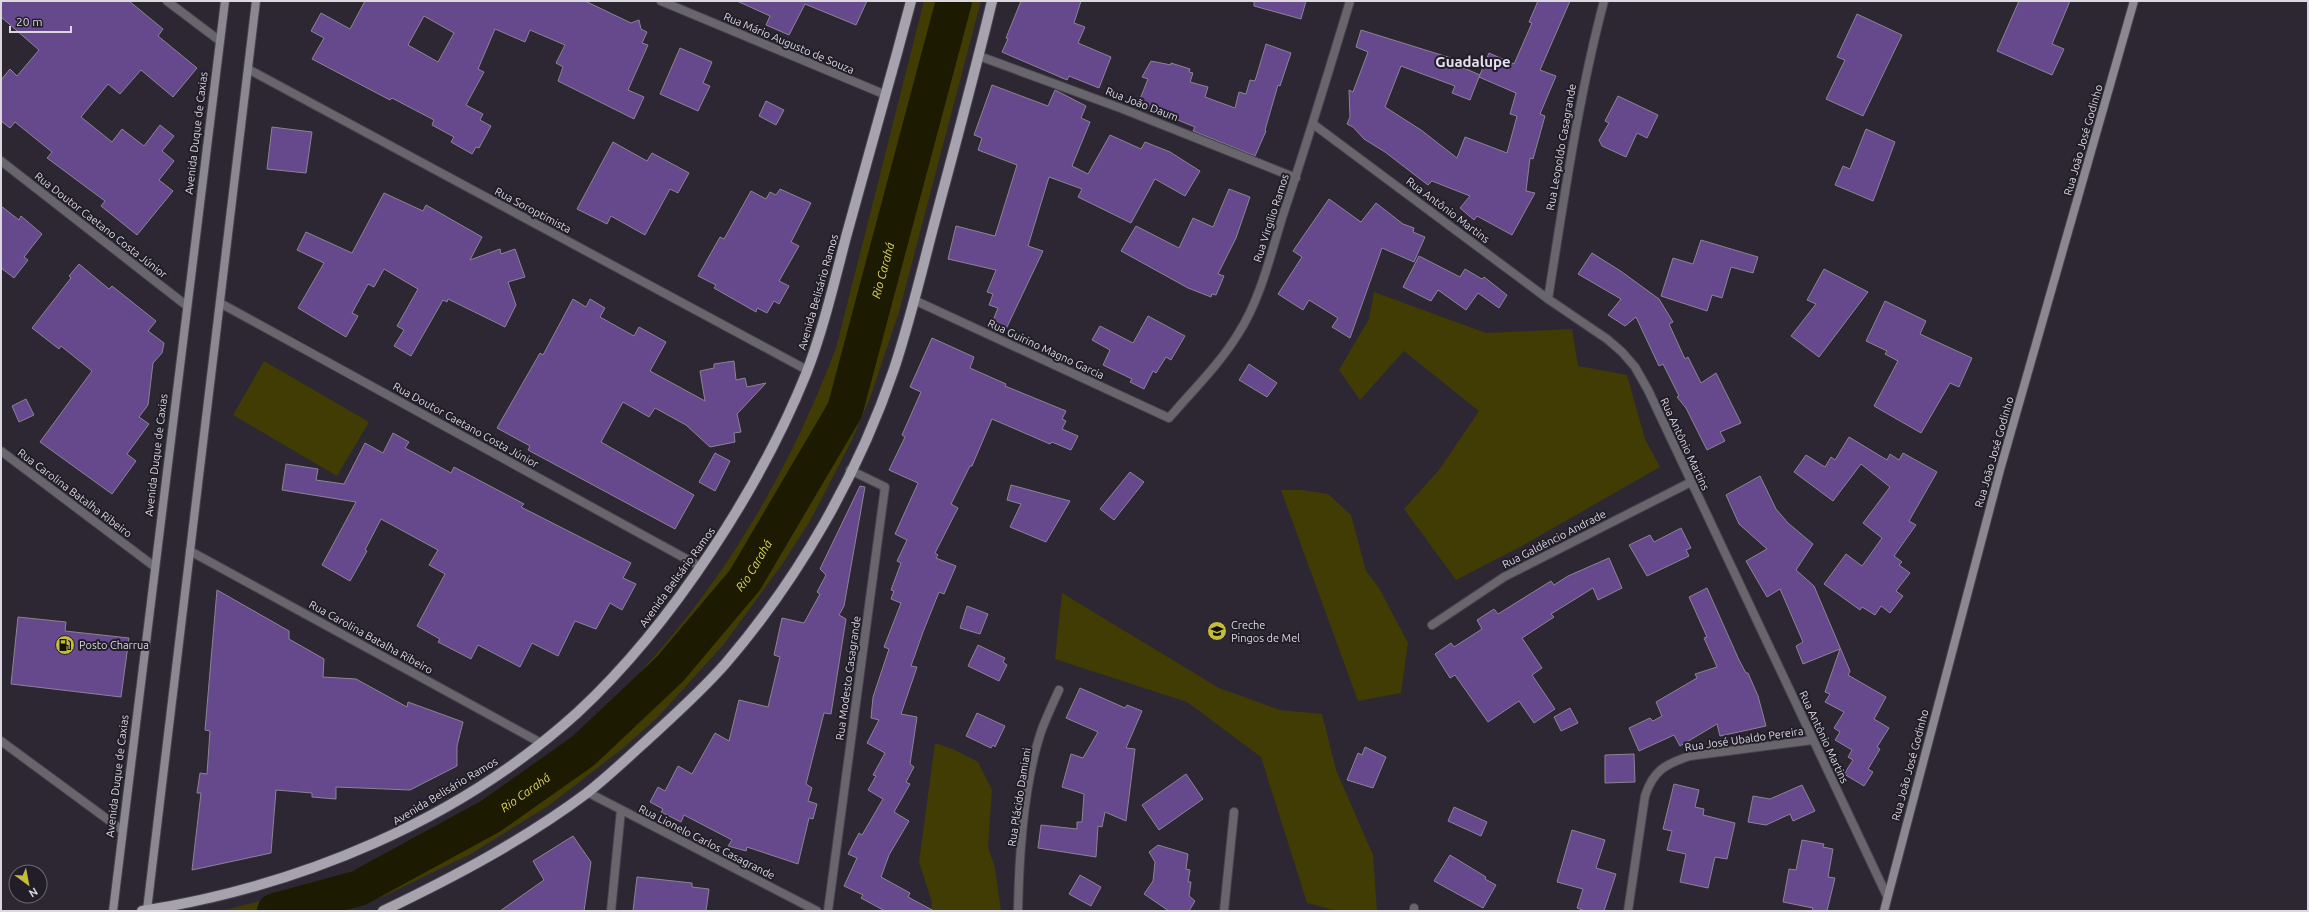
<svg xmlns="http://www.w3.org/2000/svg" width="2309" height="912" font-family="Ubuntu,sans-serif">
<rect width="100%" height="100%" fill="#2c2733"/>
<path fill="#403c04" d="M 924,1 L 981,1 L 899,312 L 870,398 L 852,440 L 810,521 L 783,563 L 724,644 L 657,718 L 622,749 L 548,806 L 469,855 L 386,895 L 346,911 L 221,911 C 282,896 341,878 399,851 C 610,751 755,563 836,348 Z
M 1374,292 L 1486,333 L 1572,329 L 1578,366 L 1627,375 L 1645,439 L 1660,467 L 1520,547 L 1456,580 L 1404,509 L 1439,470 L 1479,411 L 1404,351 L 1360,400 L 1339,370 L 1369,319 Z
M 264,361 L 369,422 L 337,476 L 233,415 Z
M 1281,490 L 1302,490 L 1328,494 L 1351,515 L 1366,571 L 1379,588 L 1408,643 L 1401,693 L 1358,701 Z
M 1062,593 L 1219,688 L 1280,710 L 1322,714 L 1336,770 L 1373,855 L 1377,911 L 1338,911 L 1307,903 L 1261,757 L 1187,702 L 1055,659 Z
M 935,743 L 955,750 L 978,762 L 992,790 L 988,847 L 995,868 L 1001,911 L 931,911 L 932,902 L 919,862 Z"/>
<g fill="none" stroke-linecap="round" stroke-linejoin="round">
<path stroke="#1c1a01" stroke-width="36" id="s1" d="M 275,911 L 359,888 L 491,816 L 583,751 L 670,669 L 745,580 L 845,410 L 954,1"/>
</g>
<path fill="#66498d" stroke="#8a8493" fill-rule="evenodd" d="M 1,1 L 129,1 L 163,29 L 158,36 L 197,68 L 173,97 L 141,70 L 120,94 L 108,84 L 81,117 L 112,142 L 122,129 L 144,146 L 160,125 L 174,136 L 162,151 L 174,161 L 159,180 L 173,191 L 137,235 L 101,206 L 105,201 L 47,158 L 52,152 L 15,122 L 10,128 L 1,121 L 1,80 L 10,69 L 17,76 L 39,50 L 1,17 Z
M 365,1 L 585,1 L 631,23 L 639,20 L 641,29 L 647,32 L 642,43 L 648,45 L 628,90 L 644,97 L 634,119 L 558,81 L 563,67 L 556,63 L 565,45 L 530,30 L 525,42 L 495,29 L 478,69 L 484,72 L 466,105 L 483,114 L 480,120 L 491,126 L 479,148 L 476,147 L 472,154 L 451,142 L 454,137 L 432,125 L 434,120 L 392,98 L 390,100 L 312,59 L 324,38 L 311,31 L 321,13 L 350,29 ZM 424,16 L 454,33 L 438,62 L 408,45 Z
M 737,1 L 867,1 L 856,25 L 805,4 L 789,35 L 766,25 L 770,16 Z
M 1021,1 L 1081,1 L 1074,23 L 1085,27 L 1078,43 L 1111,57 L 1099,88 L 1069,76 L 1067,80 L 1002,52 L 1008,39 L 1006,38 Z
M 1254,1 L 1306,1 L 1301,19 L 1254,6 Z
M 1538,1 L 1570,1 L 1540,70 L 1556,76 L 1540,114 L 1545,116 L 1533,159 L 1530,158 L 1526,191 L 1535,193 L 1512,235 L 1477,216 L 1474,220 L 1460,208 L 1470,196 L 1432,181 L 1428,185 L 1385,152 L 1364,139 L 1353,127 L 1347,124 L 1350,117 L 1349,90 L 1353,92 L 1368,52 L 1356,47 L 1361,30 L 1451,58 L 1450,62 L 1480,75 L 1479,77 L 1489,53 L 1514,64 L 1532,23 L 1529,22 ZM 1401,66 L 1455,86 L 1452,93 L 1470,100 L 1479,77 L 1516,93 L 1510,114 L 1517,116 L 1507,153 L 1465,137 L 1457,158 L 1421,130 L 1385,107 Z
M 2019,1 L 2070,1 L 2052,44 L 2064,49 L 2052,75 L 1997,51 Z
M 1857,14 L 1902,35 L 1863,116 L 1826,99 L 1845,60 L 1837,57 Z
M 1266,44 L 1291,53 L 1280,86 L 1278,85 L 1265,130 L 1266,131 L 1255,156 L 1193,131 L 1195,127 L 1138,104 L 1148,79 L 1142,77 L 1151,61 L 1171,65 L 1171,63 L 1190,69 L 1189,72 L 1193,73 L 1190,82 L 1208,87 L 1205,97 L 1235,108 L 1239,92 L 1246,94 L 1250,80 L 1255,81 Z
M 680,48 L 712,62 L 703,83 L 710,86 L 698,111 L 660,94 Z
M 992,85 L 1048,106 L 1055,90 L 1086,106 L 1081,118 L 1090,122 L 1072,166 L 1088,174 L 1110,135 L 1141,149 L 1145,142 L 1170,152 L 1200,171 L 1185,196 L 1155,179 L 1131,223 L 1078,197 L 1082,189 L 1049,177 L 1028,246 L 1043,251 L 1006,329 L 992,323 L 998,308 L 989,305 L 993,294 L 987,292 L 996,270 L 948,259 L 956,226 L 995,236 L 1017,165 L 978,150 L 982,138 L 974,135 Z
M 1618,96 L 1658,115 L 1647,138 L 1637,133 L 1626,157 L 1602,146 L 1599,140 L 1609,123 L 1605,121 Z
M 766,101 L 784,110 L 776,125 L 759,116 Z
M 272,127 L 312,132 L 306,173 L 267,169 Z
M 1866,129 L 1895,142 L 1873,201 L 1835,185 L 1843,166 L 1850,169 Z
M 613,142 L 647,161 L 652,153 L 689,173 L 678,193 L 670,189 L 645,235 L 611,216 L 607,224 L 577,209 Z
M 780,189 L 811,203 L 791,242 L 799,246 L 779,281 L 789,286 L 779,304 L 774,301 L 767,313 L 757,308 L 756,312 L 714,288 L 716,285 L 698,276 L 720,237 L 724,239 L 751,191 L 766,199 L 770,192 L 776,195 Z
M 1229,189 L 1250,197 L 1236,238 L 1218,274 L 1224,276 L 1216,295 L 1212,294 L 1211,297 L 1188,288 L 1121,251 L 1136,226 L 1179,248 L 1193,218 L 1213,227 Z
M 384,193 L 423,211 L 426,205 L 482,237 L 470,260 L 500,249 L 501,254 L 515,249 L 525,277 L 508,282 L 516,305 L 505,327 L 448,299 L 447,302 L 443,300 L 411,356 L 394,346 L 404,330 L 397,326 L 418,289 L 384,269 L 374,287 L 368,284 L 352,313 L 358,316 L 346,337 L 298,308 L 324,263 L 297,250 L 306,232 L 352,253 Z
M 1329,199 L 1361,222 L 1376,203 L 1403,224 L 1414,228 L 1413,232 L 1425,237 L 1414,262 L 1382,248 L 1350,338 L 1332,327 L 1338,318 L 1309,300 L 1303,310 L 1278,294 L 1302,257 L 1293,251 Z
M 1,206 L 19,220 L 21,216 L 42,234 L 24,257 L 28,260 L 14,278 L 1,268 Z
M 1701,240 L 1758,257 L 1753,273 L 1731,267 L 1722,298 L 1712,295 L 1707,311 L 1661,296 L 1673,258 L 1693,264 Z
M 1592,253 L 1622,272 L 1659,299 L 1673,322 L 1669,324 L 1685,359 L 1688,357 L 1701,383 L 1716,373 L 1741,423 L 1720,432 L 1725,441 L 1707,450 L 1686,408 L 1677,397 L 1679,396 L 1663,364 L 1659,366 L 1636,317 L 1625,326 L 1608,315 L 1621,299 L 1578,274 Z
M 1419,256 L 1460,277 L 1465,269 L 1482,279 L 1484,277 L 1507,295 L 1499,308 L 1478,293 L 1466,310 L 1438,290 L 1431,301 L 1403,287 Z
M 79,264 L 109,289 L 112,286 L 156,321 L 148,331 L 164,343 L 162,353 L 153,363 L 148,405 L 139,417 L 149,424 L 127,454 L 136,461 L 112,494 L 40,442 L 92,371 L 61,346 L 59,349 L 32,328 L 71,278 L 69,276 Z
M 1824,269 L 1868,292 L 1819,357 L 1791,336 L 1816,304 L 1807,300 Z
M 573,299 L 586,307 L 590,299 L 605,308 L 600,317 L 634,336 L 639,327 L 666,342 L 650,371 L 705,401 L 700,371 L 714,368 L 714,364 L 734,361 L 736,380 L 745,378 L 747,387 L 766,383 L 737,414 L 741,432 L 734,433 L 735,442 L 710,447 L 686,425 L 655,408 L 649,417 L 623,402 L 601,442 L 694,495 L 675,529 L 528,450 L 530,446 L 497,428 L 540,353 L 543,355 Z
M 1885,301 L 1926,321 L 1920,334 L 1972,358 L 1959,387 L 1950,383 L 1921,433 L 1874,406 L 1898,361 L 1885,354 L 1887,351 L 1866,341 Z
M 1148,316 L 1185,336 L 1171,360 L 1166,357 L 1156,373 L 1153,371 L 1144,389 L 1130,382 L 1132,379 L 1103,365 L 1110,350 L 1092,340 L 1100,326 L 1133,343 Z
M 932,338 L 974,357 L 970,368 L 1006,384 L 1005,386 L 1066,411 L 1062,419 L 1066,421 L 1062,429 L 1078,436 L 1071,450 L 1052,442 L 1050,444 L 992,419 L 972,466 L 970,466 L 951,504 L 958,508 L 935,553 L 938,555 L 936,558 L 956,566 L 944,594 L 939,592 L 923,632 L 911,666 L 917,667 L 901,714 L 917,717 L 910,764 L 914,767 L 906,782 L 910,784 L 894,812 L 909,821 L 889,855 L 881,877 L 910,893 L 908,897 L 934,911 L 885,911 L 861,898 L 863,895 L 844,886 L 857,858 L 848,854 L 859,833 L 862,835 L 883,799 L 868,790 L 876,776 L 873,775 L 885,753 L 867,743 L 879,720 L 871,718 L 873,697 L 889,649 L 884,647 L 901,603 L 891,599 L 894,591 L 891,590 L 901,563 L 897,561 L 907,540 L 895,534 L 918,483 L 889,470 L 905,437 L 902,435 L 921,392 L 910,387 Z
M 1249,364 L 1277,383 L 1267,397 L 1239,380 Z
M 26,399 L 34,415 L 19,422 L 12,406 Z
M 393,433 L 409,442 L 405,448 L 420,456 L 451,473 L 454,467 L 524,504 L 521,507 L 631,563 L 623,578 L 636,584 L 622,610 L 610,603 L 596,629 L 575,621 L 558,656 L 532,643 L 520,667 L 478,645 L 471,659 L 438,642 L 440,639 L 417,626 L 445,574 L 429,565 L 438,550 L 381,519 L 365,550 L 367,551 L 350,581 L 322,565 L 356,502 L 282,490 L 286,464 L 318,469 L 316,480 L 344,484 L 365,443 L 383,453 Z
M 1849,437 L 1887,460 L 1890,454 L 1899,460 L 1903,453 L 1937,472 L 1909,521 L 1916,525 L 1894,556 L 1902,562 L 1899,565 L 1910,573 L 1896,591 L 1903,596 L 1890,613 L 1881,606 L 1875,615 L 1862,607 L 1860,610 L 1824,584 L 1846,554 L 1862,566 L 1882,538 L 1863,523 L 1890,487 L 1861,464 L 1833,501 L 1794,472 L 1806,455 L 1825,467 L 1831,457 L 1835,460 Z
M 715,453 L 730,461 L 715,491 L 699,482 Z
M 1130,472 L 1144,482 L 1114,520 L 1100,509 Z
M 1760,476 L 1776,509 L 1788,523 L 1813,544 L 1796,570 L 1814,586 L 1850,671 L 1848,675 L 1886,697 L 1874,719 L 1889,728 L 1877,747 L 1880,749 L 1868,769 L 1873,772 L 1864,786 L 1844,774 L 1853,760 L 1848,757 L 1852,750 L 1835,740 L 1840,732 L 1834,728 L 1844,712 L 1825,702 L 1830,694 L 1825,692 L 1840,649 L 1803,664 L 1796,646 L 1803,642 L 1780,589 L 1767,597 L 1746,561 L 1767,549 L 1739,524 L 1726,495 Z
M 1011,485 L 1070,501 L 1046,542 L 1010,527 L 1021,504 L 1007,500 Z
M 860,486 L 865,487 L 844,606 L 839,615 L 846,619 L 831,714 L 824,713 L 806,784 L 812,788 L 808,801 L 817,804 L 813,819 L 809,818 L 798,864 L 747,847 L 746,851 L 728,846 L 732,840 L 684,815 L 681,822 L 661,812 L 663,809 L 650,802 L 658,787 L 665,791 L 678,766 L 692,774 L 715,733 L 729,741 L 739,700 L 768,707 L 780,657 L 774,655 L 782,618 L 804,623 L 820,594 L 817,592 L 826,575 L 820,569 Z
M 1681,528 L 1691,548 L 1686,550 L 1689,556 L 1647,576 L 1629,545 L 1650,535 L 1654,542 Z
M 1609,558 L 1622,588 L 1598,600 L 1593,588 L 1551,614 L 1554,617 L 1522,638 L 1542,668 L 1532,675 L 1555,709 L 1534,723 L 1519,701 L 1488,722 L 1455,675 L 1450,678 L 1435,654 L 1451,643 L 1454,647 L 1482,629 L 1477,620 L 1494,609 L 1498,614 L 1551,581 L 1554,585 L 1568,576 Z
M 1707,588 L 1739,660 L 1746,673 L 1748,673 L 1758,696 L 1766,726 L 1720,736 L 1717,724 L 1680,746 L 1674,735 L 1639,751 L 1629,728 L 1650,718 L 1653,721 L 1662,716 L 1656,702 L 1697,678 L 1695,674 L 1717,667 L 1704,638 L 1707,637 L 1689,597 Z
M 217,590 L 289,631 L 289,639 L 324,659 L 323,677 L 356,679 L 407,707 L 408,702 L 463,722 L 457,746 L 457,766 L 410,790 L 336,787 L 336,799 L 312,797 L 312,793 L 276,790 L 271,853 L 192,870 L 201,793 L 197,793 L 200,773 L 207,774 L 210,731 L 205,730 Z
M 967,606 L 988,614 L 980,634 L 960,628 Z
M 18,617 L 66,622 L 65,631 L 129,638 L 121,697 L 11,684 Z
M 978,645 L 1005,658 L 1003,662 L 1007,665 L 999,681 L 968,666 Z
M 1080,688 L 1125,708 L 1127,705 L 1142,711 L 1126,748 L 1135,749 L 1126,821 L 1105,812 L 1102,827 L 1098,826 L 1096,857 L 1038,848 L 1041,825 L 1077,829 L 1077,822 L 1082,822 L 1084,794 L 1062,787 L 1071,754 L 1083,758 L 1098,732 L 1066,718 Z
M 1570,708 L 1578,723 L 1561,731 L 1554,717 Z
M 977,713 L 1005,726 L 995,747 L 993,745 L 991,748 L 966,736 Z
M 1365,747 L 1386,757 L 1373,788 L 1347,780 L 1358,753 L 1362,755 Z
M 1634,754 L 1635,782 L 1605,783 L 1605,755 Z
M 1186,774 L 1203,799 L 1159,830 L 1142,805 Z
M 1674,784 L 1699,790 L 1695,807 L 1704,809 L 1703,815 L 1735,823 L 1727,859 L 1715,857 L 1708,888 L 1680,882 L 1686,854 L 1667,850 L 1672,831 L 1663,829 Z
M 1802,785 L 1815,811 L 1793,821 L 1790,814 L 1766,825 L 1748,822 L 1753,796 L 1770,799 Z
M 1454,807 L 1487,822 L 1481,836 L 1448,821 Z
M 1572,830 L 1605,840 L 1596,868 L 1616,874 L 1604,911 L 1585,911 L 1577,908 L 1583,889 L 1557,882 Z
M 573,836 L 591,862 L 584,911 L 500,911 L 544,880 L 533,861 Z
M 1802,840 L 1824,844 L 1823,847 L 1833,849 L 1828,877 L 1835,878 L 1827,911 L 1812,911 L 1813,908 L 1783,902 L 1789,869 L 1796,870 Z
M 1158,845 L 1188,854 L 1186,869 L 1190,870 L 1188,882 L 1191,882 L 1189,896 L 1195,901 L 1189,911 L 1169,911 L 1144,894 L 1153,881 L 1155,862 L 1149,852 Z
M 1450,855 L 1486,877 L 1485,879 L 1496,885 L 1483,908 L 1434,881 Z
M 1080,875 L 1101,887 L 1091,906 L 1069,894 Z
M 637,877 L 692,883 L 692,887 L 709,889 L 706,911 L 633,911 Z"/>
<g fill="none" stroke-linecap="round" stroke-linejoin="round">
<defs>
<path id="street" d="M 167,1 L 220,41
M 661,1 L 886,95
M 979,56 L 1123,109 L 1296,178
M 248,69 L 807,370
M 1313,124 L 1548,299 L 1607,339 L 1622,352 L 1635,367 L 1648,390 L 1887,896
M 1,161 L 187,306
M 1548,299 C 1564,199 1578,99 1604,1
M 914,300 L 1169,418 C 1192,391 1219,365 1238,334 C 1260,300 1270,257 1282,218 C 1306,146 1328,74 1350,1
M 220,303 L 701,567
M 1,451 L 155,567
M 190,551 L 541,743
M 1432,625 L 1504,577 L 1691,482
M 1,741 L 122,830
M 587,792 L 817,911
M 611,911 L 621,810
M 828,911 L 885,487 L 850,470
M 1018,911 C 1019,856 1024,781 1042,729 C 1047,716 1053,703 1059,690
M 1224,911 L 1234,812
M 1414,911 L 1414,908
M 1628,911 L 1645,796 C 1653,771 1665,764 1690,756 L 1813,740"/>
<path id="secondary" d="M 147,910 L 256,1
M 113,911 L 225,1
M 1884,911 L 2000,470 L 2134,1"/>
<path id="primary" d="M 142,911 C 300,886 458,821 577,713 C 629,665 673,609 712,550 C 749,494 781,436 806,374 C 823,330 834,283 846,237 C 868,159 890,80 911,1
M 383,911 C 454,877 524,840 587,793 C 611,774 634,752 656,732 C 680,710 705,687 726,663 C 799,578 858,475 894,369 C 911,318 923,265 937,213 C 956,142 975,72 992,1"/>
</defs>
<use href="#street" stroke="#48434f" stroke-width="10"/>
<use href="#secondary" stroke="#48434f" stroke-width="10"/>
<use href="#primary" stroke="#48434f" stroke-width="12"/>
<use href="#street" stroke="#68666c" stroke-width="8"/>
<use href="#secondary" stroke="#8b8892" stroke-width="8"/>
<use href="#primary" stroke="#a6a2ae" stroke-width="10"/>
</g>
<defs>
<symbol id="school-disc" viewBox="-11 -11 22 22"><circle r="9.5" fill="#c4bc3d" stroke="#221e29"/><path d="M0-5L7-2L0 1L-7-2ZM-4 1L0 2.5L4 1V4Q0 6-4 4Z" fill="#111"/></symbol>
<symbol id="fuel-disc" viewBox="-11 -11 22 22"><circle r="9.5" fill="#c4bc3d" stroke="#221e29"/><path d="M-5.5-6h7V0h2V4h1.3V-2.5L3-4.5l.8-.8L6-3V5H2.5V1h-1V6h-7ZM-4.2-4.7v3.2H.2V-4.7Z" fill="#111"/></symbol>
</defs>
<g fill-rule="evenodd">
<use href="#school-disc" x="1206" y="620" width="22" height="22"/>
<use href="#fuel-disc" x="54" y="634" width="22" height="22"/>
</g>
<g text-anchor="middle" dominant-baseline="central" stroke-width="4" stroke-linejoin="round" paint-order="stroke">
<g font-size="11" fill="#dbd8e0" stroke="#221e29">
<text transform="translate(789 43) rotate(23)">Rua Mário Augusto de Souza</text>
<text transform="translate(1142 104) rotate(21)">Rua João Daum</text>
<text transform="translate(196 133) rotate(-83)">Avenida Duque de Caxias</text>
<text transform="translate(2083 140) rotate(-74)">Rua João José Godinho</text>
<text transform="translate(1561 147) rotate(-80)">Rua Leopoldo Casagrande</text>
<text transform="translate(533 210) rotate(28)">Rua Soroptimista</text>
<text transform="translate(1448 210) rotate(37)">Rua Antônio Martins</text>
<text transform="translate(1271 218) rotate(-72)">Rua Virgílio Ramos</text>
<text transform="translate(101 225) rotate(38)">Rua Doutor Caetano Costa Júnior</text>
<text transform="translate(818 292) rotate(-74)">Avenida Belisário Ramos</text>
<text transform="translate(1046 349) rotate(25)">Rua Guirino Magno Garcia</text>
<text transform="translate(466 425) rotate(29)">Rua Doutor Caetano Costa Júnior</text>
<text transform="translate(1685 444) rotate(65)">Rua Antônio Martins</text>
<text transform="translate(1994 452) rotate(-74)">Rua João José Godinho</text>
<text transform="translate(156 455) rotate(-83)">Avenida Duque de Caxias</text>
<text transform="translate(75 493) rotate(37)">Rua Carolina Batalha Ribeiro</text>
<text transform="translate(1554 539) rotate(-27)">Rua Galdêncio Andrade</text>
<text transform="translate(677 577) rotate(-54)">Avenida Belisário Ramos</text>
<text transform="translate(371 637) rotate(29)">Rua Carolina Batalha Ribeiro</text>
<text transform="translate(848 678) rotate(-82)">Rua Modesto Casagrande</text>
<text transform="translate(1824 737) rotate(65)">Rua Antônio Martins</text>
<text transform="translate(1744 739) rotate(-8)">Rua José Ubaldo Pereira</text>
<text transform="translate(1910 765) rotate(-75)">Rua João José Godinho</text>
<text transform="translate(117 776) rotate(-83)">Avenida Duque de Caxias</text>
<text transform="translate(445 791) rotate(-31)">Avenida Belisário Ramos</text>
<text transform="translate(1019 797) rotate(-81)">Rua Plácido Damiani</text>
<text transform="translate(707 842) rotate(27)">Rua Lionelo Carlos Casagrande</text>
</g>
<g font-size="11" fill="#dbd8e0" stroke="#221e29" text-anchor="start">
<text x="1231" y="625">Creche<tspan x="1231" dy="13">Pingos de Mel</tspan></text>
<text x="79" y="645">Posto Charrua</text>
</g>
<g font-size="12" font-style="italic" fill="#ded65f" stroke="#221e29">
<text stroke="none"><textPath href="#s1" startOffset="928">Rio Carahá</textPath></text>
<text stroke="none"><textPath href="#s1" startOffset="603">Rio Carahá</textPath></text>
<text stroke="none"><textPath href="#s1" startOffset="279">Rio Carahá</textPath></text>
</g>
<g font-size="15" font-weight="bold" fill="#e6e1f0" stroke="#221e29">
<text x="1473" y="61">Guadalupe</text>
</g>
</g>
<rect width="2309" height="912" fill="none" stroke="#dbd8e0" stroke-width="4"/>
<g transform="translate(28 884) rotate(148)"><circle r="19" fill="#221e29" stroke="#6c6872"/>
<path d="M0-3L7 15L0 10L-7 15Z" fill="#c4bc3d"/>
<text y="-6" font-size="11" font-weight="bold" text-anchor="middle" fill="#dbd8e0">N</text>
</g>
<path d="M10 26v6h61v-6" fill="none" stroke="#dbd8e0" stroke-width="2"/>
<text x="16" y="26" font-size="12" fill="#dbd8e0" stroke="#221e29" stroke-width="3" paint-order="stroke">20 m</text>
</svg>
